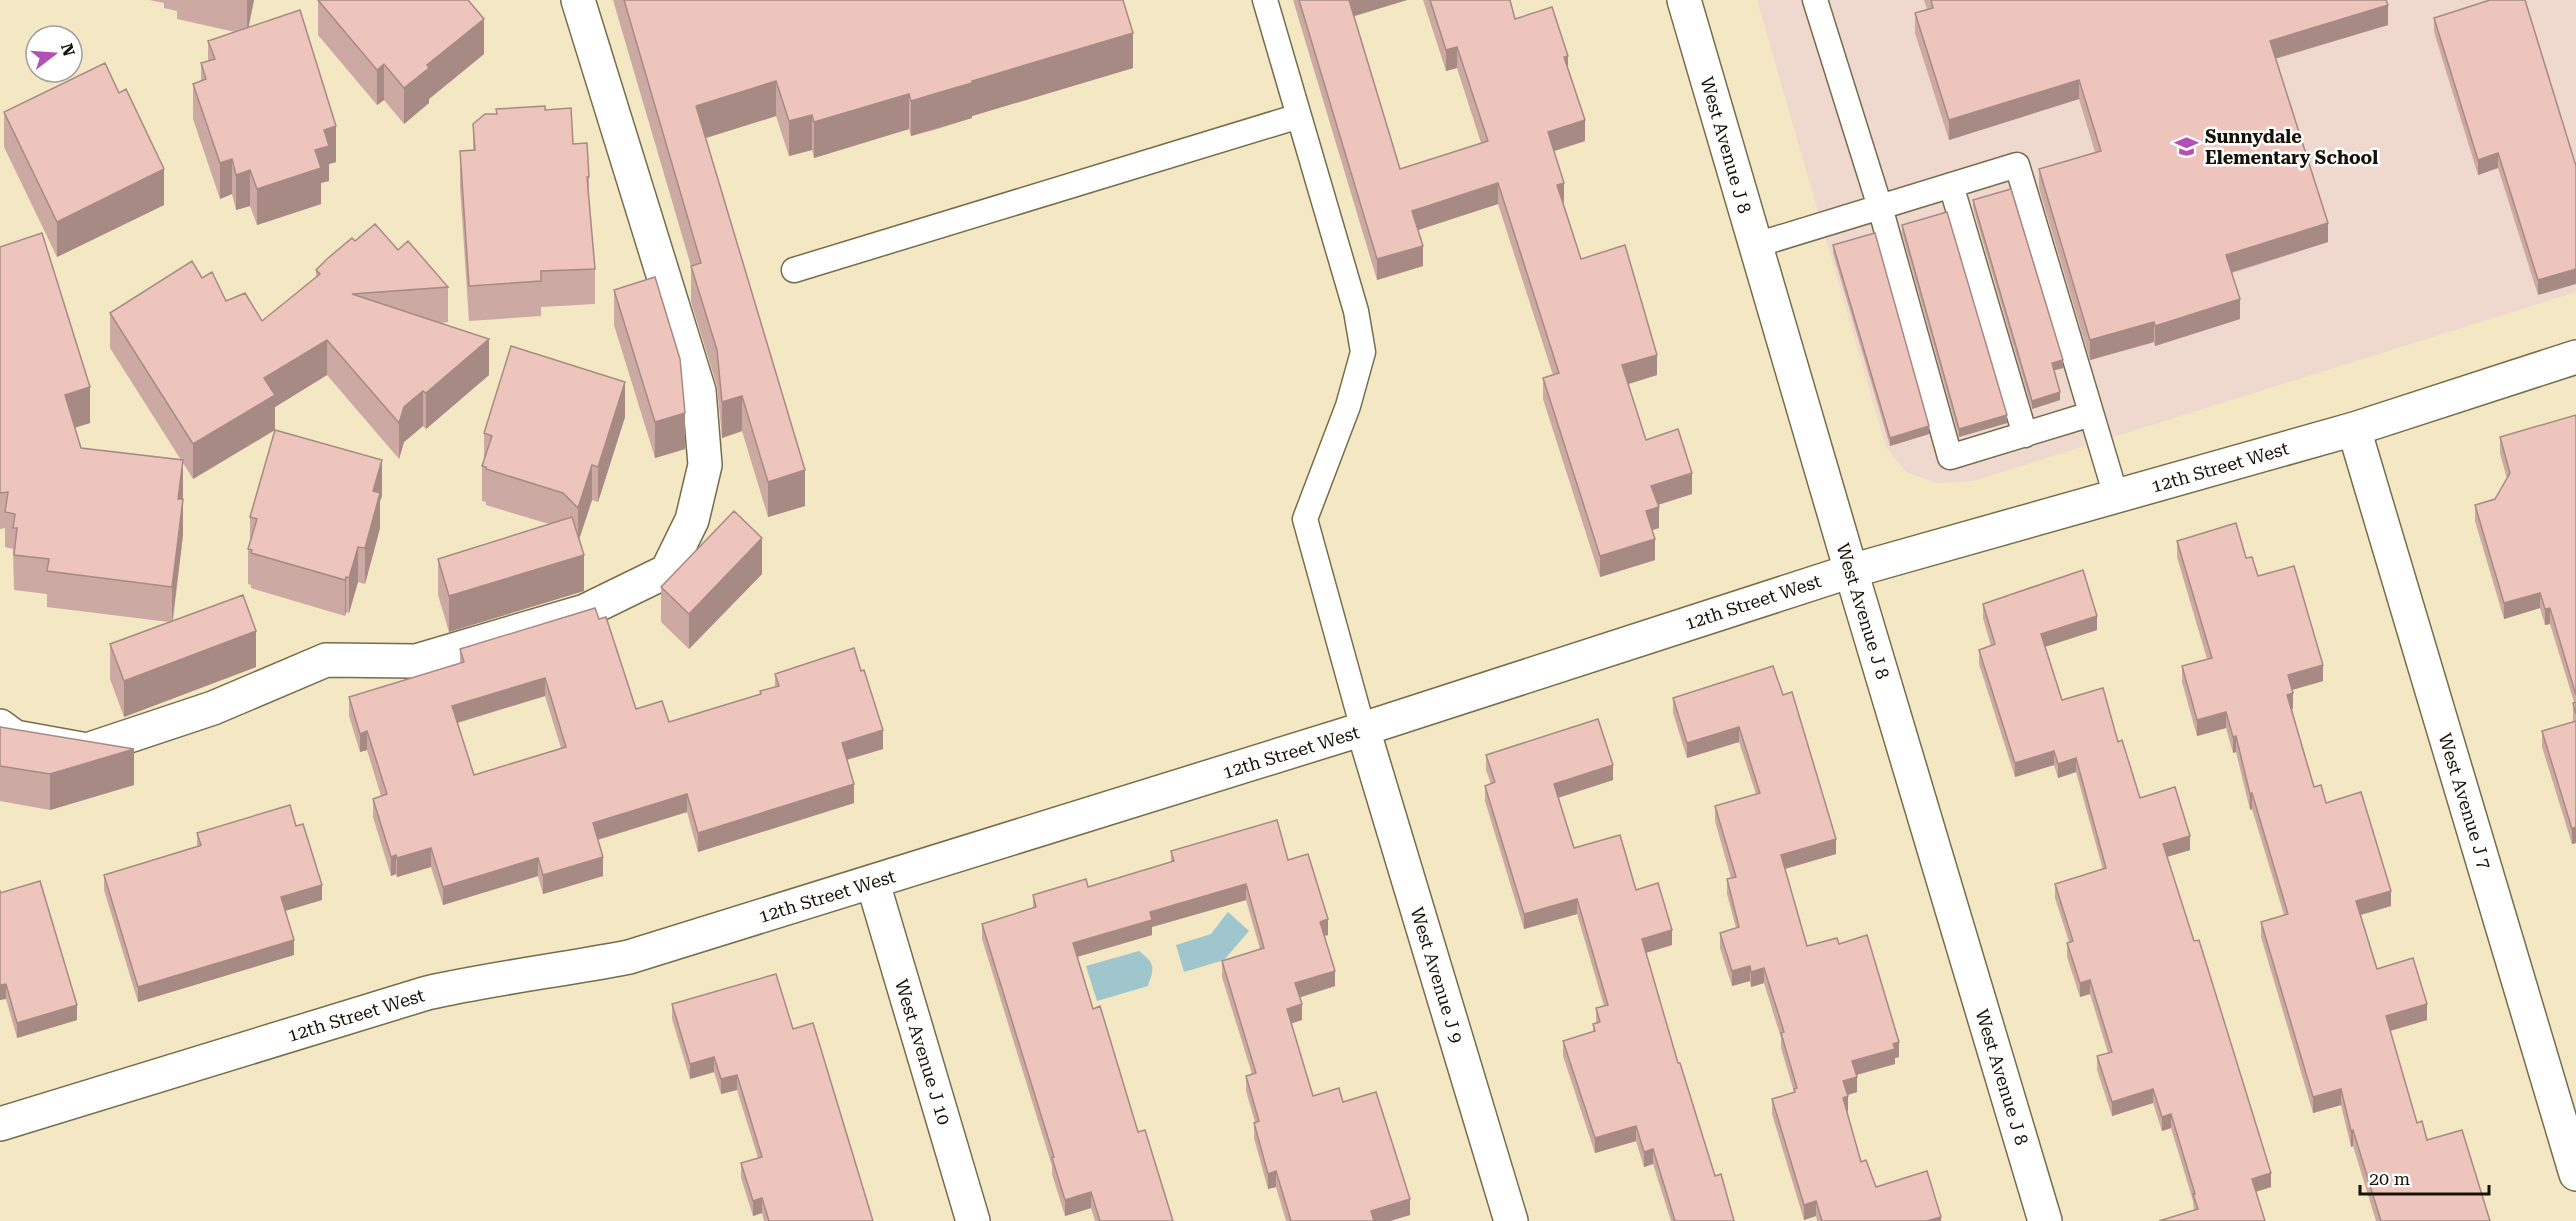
<svg xmlns="http://www.w3.org/2000/svg" width="2576" height="1221" font-family="'Roboto Serif',serif">
<rect width="100%" height="100%" fill="#f3e7c4"/>
<path fill="#efd8cd" d="M 1757,0 L 2576,0 L 2576,292 L 1973,481 L 1937,483 L 1906,472 L 1886,447 Z"/>
<path fill="#9fc6cd" d="M 1228,912 L 1249,931 L 1224,960 L 1184,972 L 1176,945 L 1211,934 Z
M 1139,951 C 1155,964 1155,966 1148,986 L 1097,1001 L 1086,966 Z"/>
<g fill="none" stroke-linecap="round" stroke-linejoin="round">
<defs>
<path id="lane" d="M 1265,0 L 1356,311 L 1363,352 L 1348,406 L 1305,519 L 1363,729
M 1815,0 L 1880,207 L 1950,457 L 2091,414
M 1951,185 L 2025,435
M 1756,245 L 2017,165 L 2116,496
M 794,270 L 1299,116"/>
<path id="street" d="M 2354,429 L 2576,1174
M 0,726 L 15,737 L 87,750 L 213,708 L 326,660 L 416,661 L 585,611 L 667,571 L 692,520 L 705,465 L 699,391 L 578,0
M 1363,729 L 1511,1221
M 873,883 L 973,1221
M 0,1124 L 427,993 C 494,978 562,970 629,957 L 1363,729 L 1851,571 L 2354,429 L 2576,357"/>
<path id="secondary" d="M 1684,0 L 1851,571 L 2045,1221"/>
</defs>
<use href="#lane" stroke="#776c4c" stroke-width="27"/>
<use href="#street" stroke="#776c4c" stroke-width="36"/>
<use href="#secondary" stroke="#776c4c" stroke-width="36"/>
<use href="#lane" stroke="#fff" stroke-width="24"/>
<use href="#street" stroke="#fff" stroke-width="33"/>
<use href="#secondary" stroke="#fff" stroke-width="33"/>
</g>
<path fill="#cda9a3" fill-rule="evenodd" d="M 149,0 L 254,0 L 248,28 L 336,162 L 329,164 L 329,181 L 321,183 L 321,204 L 257,225 L 250,206 L 236,210 L 232,194 L 220,199 L 193,119 L 193,84 L 201,81 L 201,63 L 208,61 L 208,41 L 235,32 L 177,19 L 177,11 L 164,8 L 164,3 Z
M 318,0 L 484,54 L 429,99 L 429,103 L 404,124 L 384,100 L 377,105 L 318,35 Z
M 613,0 L 1123,0 L 1133,68 L 972,116 L 972,118 L 934,130 L 911,136 L 909,129 L 814,158 L 812,150 L 789,156 L 776,116 L 706,138 L 805,506 L 768,517 L 742,431 L 722,438 L 717,386 L 691,302 L 691,266 Z
M 1293,0 L 1407,0 L 1354,16 L 1400,169 L 1481,143 L 1457,68 L 1446,71 L 1423,0 L 1510,0 L 1515,19 L 1568,69 L 1585,141 L 1554,151 L 1564,204 L 1581,259 L 1657,375 L 1628,384 L 1646,440 L 1692,494 L 1658,505 L 1659,528 L 1652,530 L 1655,560 L 1600,577 L 1543,399 L 1543,378 L 1553,375 L 1498,204 L 1418,230 L 1423,266 L 1377,280 Z
M 1924,0 L 2386,0 L 2388,25 L 2275,59 L 2328,242 L 2232,273 L 2240,319 L 2155,346 L 2154,342 L 2090,360 L 2039,188 L 2039,169 L 2095,152 L 2079,99 L 1949,140 L 1915,33 L 1915,13 L 1927,9 Z
M 2434,18 L 2576,166 L 2538,295 L 2498,168 L 2478,175 L 2434,32 Z
M 496,109 L 545,110 L 573,144 L 589,177 L 589,201 L 595,269 L 595,304 L 541,307 L 541,316 L 469,321 L 460,187 L 460,151 L 473,150 L 473,124 L 496,114 Z
M 4,112 L 164,205 L 57,257 L 4,147 Z
M 1973,200 L 2063,368 L 2054,370 L 2060,400 L 2032,409 L 1973,208 Z
M 1902,225 L 2007,423 L 1959,437 L 1902,233 Z
M 355,241 L 398,250 L 448,287 L 448,322 L 440,323 L 489,375 L 426,429 L 423,426 L 404,442 L 399,459 L 327,375 L 275,407 L 275,430 L 193,479 L 183,463 L 183,535 L 173,621 L 256,667 L 124,717 L 110,679 L 110,644 L 169,622 L 47,607 L 47,594 L 14,590 L 13,549 L 5,547 L 5,528 L 0,529 L 0,247 L 90,423 L 75,427 L 81,448 L 181,460 L 110,348 L 110,313 L 202,278 L 226,301 L 262,321 L 316,277 L 316,270 Z
M 1833,245 L 1929,434 L 1890,446 L 1833,253 Z
M 614,290 L 685,449 L 655,458 L 614,325 Z
M 2576,415 L 2576,843 L 2572,844 L 2542,747 L 2542,731 L 2573,722 L 2573,703 L 2574,702 L 2550,624 L 2545,625 L 2540,608 L 2504,619 L 2475,521 L 2475,505 L 2495,499 L 2507,479 L 2500,453 L 2500,437 Z
M 625,417 L 598,502 L 592,500 L 579,539 L 584,591 L 449,632 L 438,595 L 438,559 L 549,524 L 486,505 L 486,502 L 482,501 L 482,466 L 484,459 L 484,433 Z
M 382,496 L 380,501 L 380,528 L 365,584 L 358,582 L 349,613 L 346,612 L 345,616 L 251,588 L 251,585 L 248,584 L 248,549 L 250,541 L 250,517 Z
M 2177,541 L 2246,558 L 2323,681 L 2292,690 L 2293,709 L 2292,709 L 2314,787 L 2326,803 L 2391,906 L 2361,915 L 2377,969 L 2427,1020 L 2390,1031 L 2417,1123 L 2427,1140 L 2490,1221 L 2376,1221 L 2353,1146 L 2351,1147 L 2341,1105 L 2313,1113 L 2261,937 L 2261,922 L 2284,915 L 2252,809 L 2250,810 L 2236,752 L 2233,753 L 2226,728 L 2197,736 L 2182,682 L 2182,666 L 2207,659 L 2177,557 Z
M 762,574 L 689,649 L 661,622 L 661,587 Z
M 1983,604 L 2097,630 L 2045,647 L 2062,700 L 2118,742 L 2140,798 L 2190,850 L 2167,857 L 2271,1187 L 2194,1210 L 2193,1201 L 2171,1128 L 2162,1131 L 2153,1103 L 2112,1116 L 2097,1070 L 2097,1056 L 2108,1053 L 2090,994 L 2080,997 L 2067,957 L 2067,943 L 2069,942 L 2055,898 L 2055,884 L 2103,870 L 2076,772 L 2058,778 L 2054,765 L 2015,777 L 1979,664 L 1979,650 L 1991,646 L 1983,618 Z
M 599,619 L 636,709 L 669,722 L 760,695 L 760,691 L 775,687 L 775,674 L 883,749 L 847,760 L 854,803 L 698,852 L 687,812 L 598,840 L 603,876 L 543,894 L 538,876 L 443,905 L 431,867 L 397,877 L 396,874 L 391,876 L 373,817 L 373,799 L 381,796 L 367,750 L 360,752 L 349,716 L 349,697 L 460,663 L 460,649 ZM 545,696 L 561,748 L 474,775 L 458,723 Z
M 1773,666 L 1836,854 L 1785,869 L 1807,946 L 1839,944 L 1899,1057 L 1895,1058 L 1895,1064 L 1857,1075 L 1857,1092 L 1848,1095 L 1848,1111 L 1847,1112 L 1861,1162 L 1876,1187 L 1941,1221 L 1817,1221 L 1816,1216 L 1804,1220 L 1772,1114 L 1772,1099 L 1794,1092 L 1781,1048 L 1781,1038 L 1764,983 L 1751,987 L 1750,981 L 1732,986 L 1720,948 L 1720,933 L 1736,928 L 1727,894 L 1727,879 L 1731,878 L 1715,821 L 1715,806 L 1756,794 L 1739,742 L 1687,758 L 1673,713 L 1673,698 Z
M 0,727 L 134,785 L 50,810 L 0,801 Z
M 1486,755 L 1613,780 L 1558,798 L 1574,848 L 1636,890 L 1672,945 L 1646,953 L 1678,1063 L 1715,1176 L 1734,1221 L 1671,1221 L 1653,1164 L 1644,1167 L 1636,1141 L 1595,1153 L 1563,1056 L 1563,1041 L 1593,1032 L 1593,1024 L 1596,1023 L 1596,1008 L 1604,1006 L 1577,914 L 1524,929 L 1485,801 L 1485,786 L 1491,784 L 1486,770 Z
M 296,826 L 322,900 L 285,911 L 294,955 L 138,1002 L 104,890 L 104,875 L 197,847 L 197,833 Z
M 1171,851 L 1288,860 L 1328,935 L 1325,936 L 1335,986 L 1300,997 L 1302,1020 L 1291,1023 L 1313,1096 L 1343,1102 L 1410,1215 L 1390,1221 L 1286,1221 L 1276,1187 L 1268,1189 L 1254,1138 L 1254,1123 L 1255,1122 L 1246,1091 L 1246,1076 L 1252,1074 L 1222,977 L 1222,961 L 1260,949 L 1246,900 L 1152,927 L 1152,935 L 1077,957 L 1093,1009 L 1138,1132 L 1173,1221 L 1095,1221 L 1091,1208 L 1065,1216 L 1052,1174 L 1052,1166 L 982,939 L 982,924 L 1033,908 L 1033,895 L 1088,887 L 1171,862 Z
M 0,893 L 77,1020 L 17,1038 L 6,999 Z
M 672,1004 L 793,1029 L 873,1221 L 764,1221 L 762,1213 L 753,1216 L 741,1178 L 741,1163 L 758,1158 L 737,1090 L 721,1094 L 714,1072 L 690,1079 L 672,1019 Z"/>
<path fill="#a78a84" d="M 247,0 L 254,0 L 247,35 Z
M 1348,0 L 1407,0 L 1348,18 Z
M 2388,5 L 2388,25 L 2270,60 L 2270,41 Z
M 484,19 L 484,54 L 429,99 L 429,103 L 404,124 L 404,88 L 427,65 Z
M 1133,33 L 1133,68 L 972,116 L 972,118 L 911,136 L 911,101 L 972,81 Z
M 1457,47 L 1457,68 L 1446,71 L 1446,50 Z
M 1568,56 L 1568,77 L 1564,57 Z
M 384,64 L 384,100 L 377,105 L 377,70 Z
M 2079,80 L 2079,99 L 1949,140 L 1949,120 Z
M 776,81 L 776,116 L 696,141 L 696,106 Z
M 909,94 L 909,129 L 814,158 L 814,122 Z
M 812,115 L 812,150 L 789,156 L 789,121 Z
M 1585,120 L 1585,141 L 1548,153 L 1548,132 Z
M 336,126 L 336,162 L 329,164 L 329,181 L 321,183 L 321,204 L 257,225 L 257,189 L 315,150 L 324,130 Z
M 2498,153 L 2498,168 L 2478,175 L 2478,160 Z
M 232,159 L 232,194 L 220,199 L 220,163 Z
M 164,169 L 164,205 L 57,257 L 57,222 Z
M 250,170 L 250,206 L 236,210 L 236,175 Z
M 1498,183 L 1498,204 L 1412,232 L 1412,211 Z
M 1564,183 L 1564,204 L 1557,185 Z
M 2328,223 L 2328,242 L 2226,274 L 2226,255 Z
M 1423,246 L 1423,266 L 1377,280 L 1377,259 Z
M 2576,269 L 2576,284 L 2538,295 L 2538,280 Z
M 2240,299 L 2240,319 L 2155,346 L 2155,326 Z
M 2154,322 L 2154,342 L 2090,360 L 2090,340 Z
M 489,339 L 489,375 L 426,429 L 426,393 Z
M 327,340 L 327,375 L 275,407 L 275,430 L 193,479 L 193,444 L 264,378 Z
M 1657,355 L 1657,375 L 1622,386 L 1622,365 Z
M 2063,360 L 2063,368 L 2052,371 L 2052,363 Z
M 625,382 L 625,417 L 598,502 L 598,467 Z
M 90,387 L 90,423 L 65,431 L 65,395 Z
M 423,391 L 423,426 L 404,442 L 399,459 L 399,423 L 404,407 Z
M 2060,392 L 2060,400 L 2032,409 L 2032,401 Z
M 742,396 L 742,431 L 722,438 L 722,402 Z
M 685,413 L 685,449 L 655,458 L 655,422 Z
M 2007,415 L 2007,423 L 1959,437 L 1959,429 Z
M 1929,426 L 1929,434 L 1890,446 L 1890,438 Z
M 183,460 L 183,496 L 178,534 L 178,499 Z
M 382,460 L 382,496 L 380,501 L 380,528 L 365,584 L 365,548 L 373,491 Z
M 592,465 L 592,500 L 578,543 L 578,508 Z
M 805,470 L 805,506 L 768,517 L 768,482 Z
M 1692,473 L 1692,494 L 1651,507 L 1651,486 Z
M 183,499 L 183,535 L 172,623 L 172,587 Z
M 1659,507 L 1659,528 L 1646,532 L 1646,511 Z
M 762,538 L 762,574 L 689,649 L 689,614 Z
M 1655,539 L 1655,560 L 1600,577 L 1600,556 Z
M 358,547 L 358,582 L 349,613 L 349,578 Z
M 584,555 L 584,591 L 449,632 L 449,596 Z
M 346,577 L 346,612 L 345,616 L 345,580 Z
M 2540,593 L 2540,608 L 2504,619 L 2504,603 Z
M 2550,608 L 2550,624 L 2545,625 L 2545,609 Z
M 2097,616 L 2097,630 L 2041,648 L 2041,634 Z
M 256,631 L 256,667 L 124,717 L 124,681 Z
M 2323,665 L 2323,681 L 2288,691 L 2288,675 Z
M 545,678 L 545,696 L 452,724 L 452,706 Z
M 2293,693 L 2293,709 L 2287,711 L 2287,695 Z
M 2226,712 L 2226,728 L 2197,736 L 2197,720 Z
M 1739,727 L 1739,742 L 1687,758 L 1687,743 Z
M 883,730 L 883,749 L 842,761 L 842,743 Z
M 367,731 L 367,750 L 360,752 L 360,734 Z
M 2236,736 L 2236,752 L 2233,753 L 2233,737 Z
M 134,749 L 134,785 L 50,810 L 50,774 Z
M 2054,751 L 2054,765 L 2015,777 L 2015,763 Z
M 2076,758 L 2076,772 L 2058,778 L 2058,764 Z
M 1613,765 L 1613,780 L 1554,799 L 1554,784 Z
M 854,784 L 854,803 L 698,852 L 698,833 Z
M 2252,793 L 2252,809 L 2250,810 L 2250,794 Z
M 687,794 L 687,812 L 593,841 L 593,823 Z
M 2576,827 L 2576,843 L 2572,844 L 2572,829 Z
M 2190,836 L 2190,850 L 2163,858 L 2163,844 Z
M 1836,839 L 1836,854 L 1781,870 L 1781,855 Z
M 431,848 L 431,867 L 397,877 L 397,858 Z
M 396,855 L 396,874 L 391,876 L 391,857 Z
M 603,857 L 603,876 L 543,894 L 543,875 Z
M 538,858 L 538,876 L 443,905 L 443,887 Z
M 1246,884 L 1246,900 L 1152,927 L 1152,935 L 1073,958 L 1073,943 L 1150,912 Z
M 322,885 L 322,900 L 281,912 L 281,897 Z
M 2391,891 L 2391,906 L 2356,916 L 2356,901 Z
M 1577,899 L 1577,914 L 1524,929 L 1524,914 Z
M 1328,919 L 1328,935 L 1320,937 L 1320,922 Z
M 1672,930 L 1672,945 L 1642,954 L 1642,939 Z
M 294,940 L 294,955 L 138,1002 L 138,987 Z
M 1750,966 L 1750,981 L 1732,986 L 1732,971 Z
M 1764,968 L 1764,983 L 1751,987 L 1751,972 Z
M 1335,971 L 1335,986 L 1295,999 L 1295,983 Z
M 2090,980 L 2090,994 L 2080,997 L 2080,983 Z
M 6,984 L 6,999 L 0,1000 L 0,985 Z
M 1302,1004 L 1302,1020 L 1287,1025 L 1287,1009 Z
M 2427,1004 L 2427,1020 L 2386,1032 L 2386,1016 Z
M 77,1005 L 77,1020 L 17,1038 L 17,1023 Z
M 1899,1042 L 1899,1057 L 1895,1058 L 1895,1064 L 1852,1076 L 1852,1061 Z
M 714,1057 L 714,1072 L 690,1079 L 690,1064 Z
M 737,1075 L 737,1090 L 721,1094 L 721,1079 Z
M 1857,1077 L 1857,1092 L 1843,1096 L 1843,1081 Z
M 2153,1089 L 2153,1103 L 2112,1116 L 2112,1102 Z
M 2341,1089 L 2341,1105 L 2313,1113 L 2313,1097 Z
M 1848,1096 L 1848,1111 L 1843,1113 L 1843,1098 Z
M 2171,1114 L 2171,1128 L 2162,1131 L 2162,1117 Z
M 1636,1126 L 1636,1141 L 1595,1153 L 1595,1138 Z
M 2353,1130 L 2353,1146 L 2351,1147 L 2351,1131 Z
M 1653,1149 L 1653,1164 L 1644,1167 L 1644,1152 Z
M 1276,1171 L 1276,1187 L 1268,1189 L 1268,1174 Z
M 2271,1173 L 2271,1187 L 2252,1193 L 2252,1179 Z
M 1091,1192 L 1091,1208 L 1065,1216 L 1065,1200 Z
M 762,1198 L 762,1213 L 753,1216 L 753,1201 Z
M 1410,1199 L 1410,1215 L 1390,1221 L 1371,1221 L 1371,1211 Z
M 1816,1201 L 1816,1216 L 1804,1220 L 1804,1205 Z
M 1941,1217 L 1941,1221 L 1927,1221 Z"/>
<path fill="#eec5bd" stroke="#a78a84" stroke-width="1.5" fill-rule="evenodd" d="M 318,0 L 468,0 L 484,19 L 427,65 L 429,68 L 404,88 L 384,64 L 377,70 Z
M 624,0 L 1123,0 L 1133,33 L 972,81 L 972,83 L 934,94 L 911,101 L 909,94 L 814,122 L 812,115 L 789,121 L 776,81 L 696,106 L 805,470 L 768,482 L 742,396 L 722,402 L 717,350 L 691,266 L 701,263 Z
M 1299,0 L 1349,0 L 1400,169 L 1488,141 L 1457,47 L 1446,50 L 1430,0 L 1510,0 L 1515,19 L 1552,7 L 1568,56 L 1564,57 L 1585,120 L 1548,132 L 1564,183 L 1557,185 L 1581,259 L 1625,245 L 1657,355 L 1622,365 L 1646,440 L 1678,429 L 1692,473 L 1651,486 L 1659,507 L 1646,511 L 1655,539 L 1600,556 L 1543,378 L 1559,373 L 1498,183 L 1412,211 L 1423,246 L 1377,259 Z
M 1931,0 L 2386,0 L 2388,5 L 2270,41 L 2328,223 L 2226,255 L 2240,299 L 2155,326 L 2154,322 L 2090,340 L 2039,169 L 2101,151 L 2079,80 L 1949,120 L 1915,13 L 1933,8 Z
M 2490,0 L 2525,0 L 2576,166 L 2576,269 L 2538,280 L 2498,153 L 2478,160 L 2434,18 Z
M 300,10 L 336,126 L 324,130 L 329,146 L 315,150 L 321,168 L 257,189 L 250,170 L 236,175 L 232,159 L 220,163 L 193,84 L 206,79 L 201,63 L 215,59 L 208,41 Z
M 105,63 L 119,93 L 126,89 L 164,169 L 57,222 L 4,112 Z
M 545,106 L 545,110 L 571,108 L 573,144 L 587,143 L 589,177 L 587,177 L 595,269 L 541,271 L 541,281 L 469,286 L 460,151 L 475,150 L 473,124 L 485,114 L 497,114 L 496,109 Z
M 2011,189 L 2063,360 L 2052,363 L 2060,392 L 2032,401 L 1973,200 Z
M 1947,212 L 2007,415 L 1959,429 L 1902,225 Z
M 375,224 L 398,250 L 408,241 L 448,287 L 352,294 L 489,339 L 426,393 L 423,391 L 404,407 L 399,423 L 327,340 L 264,378 L 275,395 L 193,444 L 110,313 L 192,261 L 202,278 L 212,272 L 226,301 L 245,293 L 262,321 L 320,274 L 316,270 L 327,259 L 352,238 L 355,241 Z
M 42,233 L 90,387 L 65,395 L 81,448 L 183,460 L 178,499 L 183,499 L 172,587 L 47,571 L 49,559 L 14,555 L 17,528 L 13,528 L 15,514 L 5,512 L 8,492 L 0,493 L 0,247 Z
M 1875,233 L 1929,426 L 1890,438 L 1833,245 Z
M 655,277 L 680,359 L 685,413 L 655,422 L 614,290 Z
M 511,346 L 625,382 L 598,467 L 592,465 L 578,508 L 563,493 L 486,469 L 486,467 L 482,466 L 492,436 L 484,433 Z
M 2576,415 L 2576,695 L 2550,608 L 2545,609 L 2540,593 L 2504,603 L 2475,505 L 2495,499 L 2510,473 L 2500,437 Z
M 275,430 L 382,460 L 373,491 L 380,493 L 365,548 L 358,547 L 349,578 L 346,577 L 345,580 L 251,553 L 252,550 L 248,549 L 257,519 L 250,517 Z
M 734,511 L 762,538 L 689,614 L 661,587 Z
M 572,517 L 584,555 L 449,596 L 438,559 Z
M 2236,523 L 2246,558 L 2252,557 L 2258,576 L 2294,566 L 2323,665 L 2288,675 L 2293,693 L 2287,695 L 2314,787 L 2321,785 L 2326,803 L 2361,792 L 2391,891 L 2356,901 L 2377,969 L 2413,958 L 2427,1004 L 2386,1016 L 2417,1123 L 2422,1121 L 2427,1140 L 2462,1130 L 2490,1221 L 2381,1221 L 2353,1130 L 2351,1131 L 2341,1089 L 2313,1097 L 2261,922 L 2288,914 L 2252,793 L 2250,794 L 2236,736 L 2233,737 L 2226,712 L 2197,720 L 2182,666 L 2212,658 L 2177,541 Z
M 2083,570 L 2097,616 L 2041,634 L 2062,700 L 2103,688 L 2118,742 L 2122,740 L 2140,798 L 2175,787 L 2190,836 L 2163,844 L 2194,941 L 2199,940 L 2271,1173 L 2252,1179 L 2265,1221 L 2159,1221 L 2198,1209 L 2193,1194 L 2195,1194 L 2171,1114 L 2162,1117 L 2153,1089 L 2112,1102 L 2097,1056 L 2112,1052 L 2090,980 L 2080,983 L 2067,943 L 2073,941 L 2055,884 L 2106,868 L 2076,758 L 2058,764 L 2054,751 L 2015,763 L 1979,650 L 1995,644 L 1983,604 Z
M 243,595 L 256,631 L 124,681 L 110,644 Z
M 595,608 L 599,619 L 606,617 L 636,709 L 662,701 L 669,722 L 761,694 L 760,691 L 779,686 L 775,674 L 854,648 L 861,671 L 864,670 L 883,730 L 842,743 L 854,784 L 698,833 L 687,794 L 593,823 L 603,857 L 543,875 L 538,858 L 443,887 L 431,848 L 397,858 L 396,855 L 391,857 L 373,799 L 387,794 L 367,731 L 360,734 L 349,697 L 464,662 L 460,649 ZM 545,678 L 566,747 L 474,775 L 452,706 Z
M 1773,666 L 1783,695 L 1792,692 L 1836,839 L 1781,855 L 1807,946 L 1837,938 L 1839,944 L 1867,935 L 1899,1042 L 1893,1044 L 1895,1049 L 1852,1061 L 1857,1077 L 1843,1081 L 1848,1096 L 1843,1098 L 1861,1162 L 1866,1160 L 1876,1187 L 1927,1171 L 1941,1217 L 1927,1221 L 1822,1221 L 1816,1201 L 1804,1205 L 1772,1099 L 1795,1092 L 1794,1089 L 1797,1088 L 1781,1033 L 1784,1032 L 1764,968 L 1751,972 L 1750,966 L 1732,971 L 1720,933 L 1739,927 L 1727,879 L 1736,877 L 1715,806 L 1760,793 L 1739,727 L 1687,743 L 1673,698 Z
M 2576,702 L 2576,714 L 2573,703 Z
M 1598,719 L 1613,765 L 1554,784 L 1574,848 L 1620,835 L 1636,890 L 1658,883 L 1672,930 L 1642,939 L 1678,1063 L 1680,1063 L 1715,1176 L 1721,1174 L 1734,1221 L 1675,1221 L 1653,1149 L 1644,1152 L 1636,1126 L 1595,1138 L 1563,1041 L 1595,1031 L 1593,1024 L 1600,1022 L 1596,1008 L 1608,1005 L 1577,899 L 1524,914 L 1485,786 L 1495,782 L 1486,755 Z
M 2576,721 L 2576,827 L 2572,829 L 2542,731 Z
M 0,727 L 134,749 L 50,774 L 0,766 Z
M 290,805 L 296,826 L 303,824 L 322,885 L 281,897 L 294,940 L 138,987 L 104,875 L 199,846 L 201,845 L 197,833 Z
M 1277,820 L 1288,860 L 1308,854 L 1328,919 L 1320,922 L 1335,971 L 1295,983 L 1302,1004 L 1287,1009 L 1313,1096 L 1339,1088 L 1343,1102 L 1376,1092 L 1410,1199 L 1371,1211 L 1374,1221 L 1291,1221 L 1276,1171 L 1268,1174 L 1254,1123 L 1259,1121 L 1246,1076 L 1256,1073 L 1222,961 L 1264,948 L 1246,884 L 1150,912 L 1152,920 L 1073,943 L 1093,1009 L 1100,1006 L 1138,1132 L 1145,1130 L 1173,1221 L 1100,1221 L 1091,1192 L 1065,1200 L 1052,1158 L 1054,1157 L 982,924 L 1036,907 L 1033,895 L 1086,879 L 1088,887 L 1174,861 L 1171,851 Z
M 40,881 L 77,1005 L 17,1023 L 6,984 L 0,985 L 0,890 L 0,893 Z
M 776,974 L 793,1029 L 813,1023 L 873,1221 L 769,1221 L 762,1198 L 753,1201 L 741,1163 L 762,1157 L 737,1075 L 721,1079 L 714,1057 L 690,1064 L 672,1004 Z"/>
<defs>
<symbol id="school-bare" viewBox="-9 -9 18 18"><path d="M0-5L7-2L0 1L-7-2ZM-4 1L0 2.5L4 1V4Q0 6-4 4Z" fill="#b150b7" stroke="#fff" stroke-width="2.5" paint-order="stroke"/></symbol>
</defs>
<g fill-rule="evenodd">
<use href="#school-bare" x="2170" y="130" width="33" height="33"/>
</g>
<g text-anchor="middle" dominant-baseline="central" stroke-width="5" stroke-linejoin="round" paint-order="stroke">
<g font-size="18" font-weight="bold" fill="#171206" stroke="#fff" text-anchor="start">
<text x="2205" y="136">Sunnydale<tspan x="2205" dy="21">Elementary School</tspan></text>
</g>
<g font-size="18" fill="#171206" stroke="#fff">
<text transform="translate(1726 145) rotate(74)">West Avenue J 8</text>
<text transform="translate(2220 467) rotate(-16)">12th Street West</text>
<text transform="translate(1753 602) rotate(-18)">12th Street West</text>
<text transform="translate(1863 611) rotate(73)">West Avenue J 8</text>
<text transform="translate(1291 752) rotate(-17)">12th Street West</text>
<text transform="translate(2465 801) rotate(73)">West Avenue J 7</text>
<text transform="translate(827 896) rotate(-17)">12th Street West</text>
<text transform="translate(1437 975) rotate(73)">West Avenue J 9</text>
<text transform="translate(356 1015) rotate(-17)">12th Street West</text>
<text transform="translate(923 1052) rotate(73)">West Avenue J 10</text>
<text transform="translate(2002 1077) rotate(73)">West Avenue J 8</text>
</g>
</g>
<g transform="translate(54 54) rotate(73)"><circle r="28" fill="#ffffff" stroke="#a2a09b" stroke-width="1.5"/>
<path d="M0-4.5L10 22L0 15L-10 22Z" fill="#b150b7"/>
<text y="-9" font-size="16" font-weight="bold" text-anchor="middle" fill="#171206">N</text>
</g>
<path d="M2360 1185v9h129v-9" fill="none" stroke="#171206" stroke-width="3"/>
<text x="2369" y="1185" font-size="18" fill="#171206" stroke="#ffffff" stroke-width="4.5" paint-order="stroke">20 m</text>
</svg>
